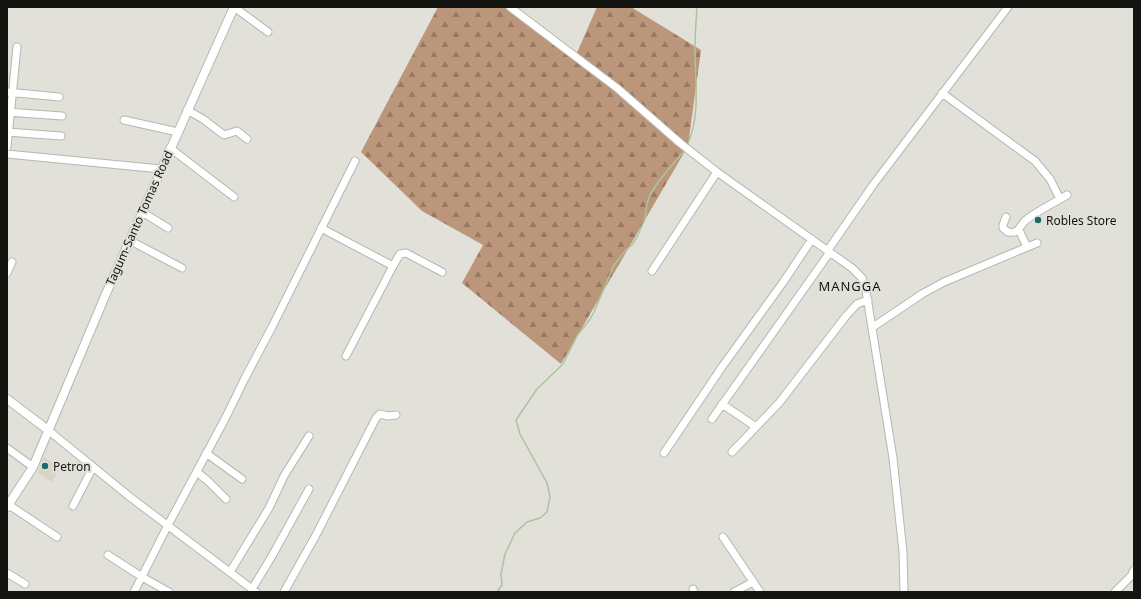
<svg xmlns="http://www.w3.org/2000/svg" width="1141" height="599" font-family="'Noto Sans',sans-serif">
<defs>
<pattern id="forest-firs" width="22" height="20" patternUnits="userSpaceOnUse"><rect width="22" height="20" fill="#bc967a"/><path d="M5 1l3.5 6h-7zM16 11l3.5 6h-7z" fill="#987963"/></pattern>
</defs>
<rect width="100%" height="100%" fill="#e2e1d9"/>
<path fill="#d8d5c6" d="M 44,457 L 60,468 L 52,482 L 38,473 Z"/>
<path fill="url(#forest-firs)" d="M 438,7 L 514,7 L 576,55 L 597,7 L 631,7 L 701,50 L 688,146 L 561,364 L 462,283 L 483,245 L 422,211 L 361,152 Z"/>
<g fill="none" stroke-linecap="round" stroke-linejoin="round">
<path stroke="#aac49e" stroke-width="1.5" d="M 687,145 C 701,117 695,80 695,50 C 695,36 696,21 697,7
M 497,592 L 502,585 L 501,574 L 505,554 L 515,533 L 527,522 L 540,518 L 547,512 L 550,497 L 547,483 L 520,434 L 516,420 L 537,389 L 563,364 L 577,336 L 590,319 L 594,312 L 614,265 L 627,249 L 632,245 L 637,237 L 645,219 L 647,203 L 650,195 L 658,182 L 684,151"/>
<defs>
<path id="minor" d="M 234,7 L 268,32
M 510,7 L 617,88 L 680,143 L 717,172 L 852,268 L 862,278 L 866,291 L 893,458 L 903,552 L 904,592
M 7,92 L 59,97
M 942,93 L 1035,161 L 1050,179 L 1060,199
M 187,110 L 203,119 L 224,135 L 237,131 L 247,139
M 7,112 L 62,116
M 124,120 L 178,132
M 7,132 L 61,136
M 7,147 L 17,47
M 170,148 L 234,197
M 7,154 L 161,169
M 142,212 L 168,228
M 1006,217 L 1003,225 L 1003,228 L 1008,232 C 1019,234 1019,227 1025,221 C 1033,213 1056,202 1067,195
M 321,228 L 393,266 L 346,356
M 1019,230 L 1027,247
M 129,240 L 182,268
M 828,250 L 873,185 L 1008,7
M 393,266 L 400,254 L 406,253 L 442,272
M 652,271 L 717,172
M 7,273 L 12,262
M 873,327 L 922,294 L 944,282 L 1037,243
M 722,404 L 756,427
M 712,419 L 830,252
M 48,430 L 130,497 L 256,592
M 7,448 L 33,467
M 732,452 L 779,403 L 846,316 L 857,304 L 868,300
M 206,453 L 242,479
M 664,453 L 722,367 L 784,281 L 812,239
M 197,472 L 209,482 L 226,499
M 9,505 L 57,537
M 73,506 L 93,467
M 723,537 L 760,592
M 108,555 L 142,577 L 169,592
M 230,572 L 269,508 L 284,476 L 309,436
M 7,573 L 25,584
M 252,589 L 272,556 L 309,489
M 693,589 L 694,592
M 134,592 L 168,525 L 226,417 L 244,380 L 272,327 L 355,161
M 284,592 L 316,535 L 376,418 L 380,414 L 388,416 L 396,415
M 734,592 L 753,582
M 1115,592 L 1131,576 L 1134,570"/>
<path id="major" d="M 7,399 L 48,430
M 7,507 L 33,467 L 105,296 L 234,7"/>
</defs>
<use href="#minor" stroke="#b7b6af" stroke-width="9"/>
<use href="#major" stroke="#b7b6af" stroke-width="10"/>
<use href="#minor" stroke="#fff" stroke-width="7"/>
<use href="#major" stroke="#fff" stroke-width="8"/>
</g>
<g fill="#1c6969" stroke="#e2e1d9" stroke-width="1.5">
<circle cx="1038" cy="220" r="4"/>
<circle cx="45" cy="466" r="4"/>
</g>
<g text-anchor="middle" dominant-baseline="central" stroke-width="4" stroke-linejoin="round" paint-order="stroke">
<g font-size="12" fill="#141411" stroke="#e2e1d9">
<text transform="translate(139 218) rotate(-66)">Tagum-Santo Tomas Road</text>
</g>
<g font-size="12" fill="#141411" stroke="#e2e1d9" text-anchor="start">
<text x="1046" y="220">Robles Store</text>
<text x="53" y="466">Petron</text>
</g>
<g font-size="13" letter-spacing="1" fill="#141411" stroke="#e2e1d9">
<text x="850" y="286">MANGGA</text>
</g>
</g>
<rect width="1141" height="599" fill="none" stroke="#141411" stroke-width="16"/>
</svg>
